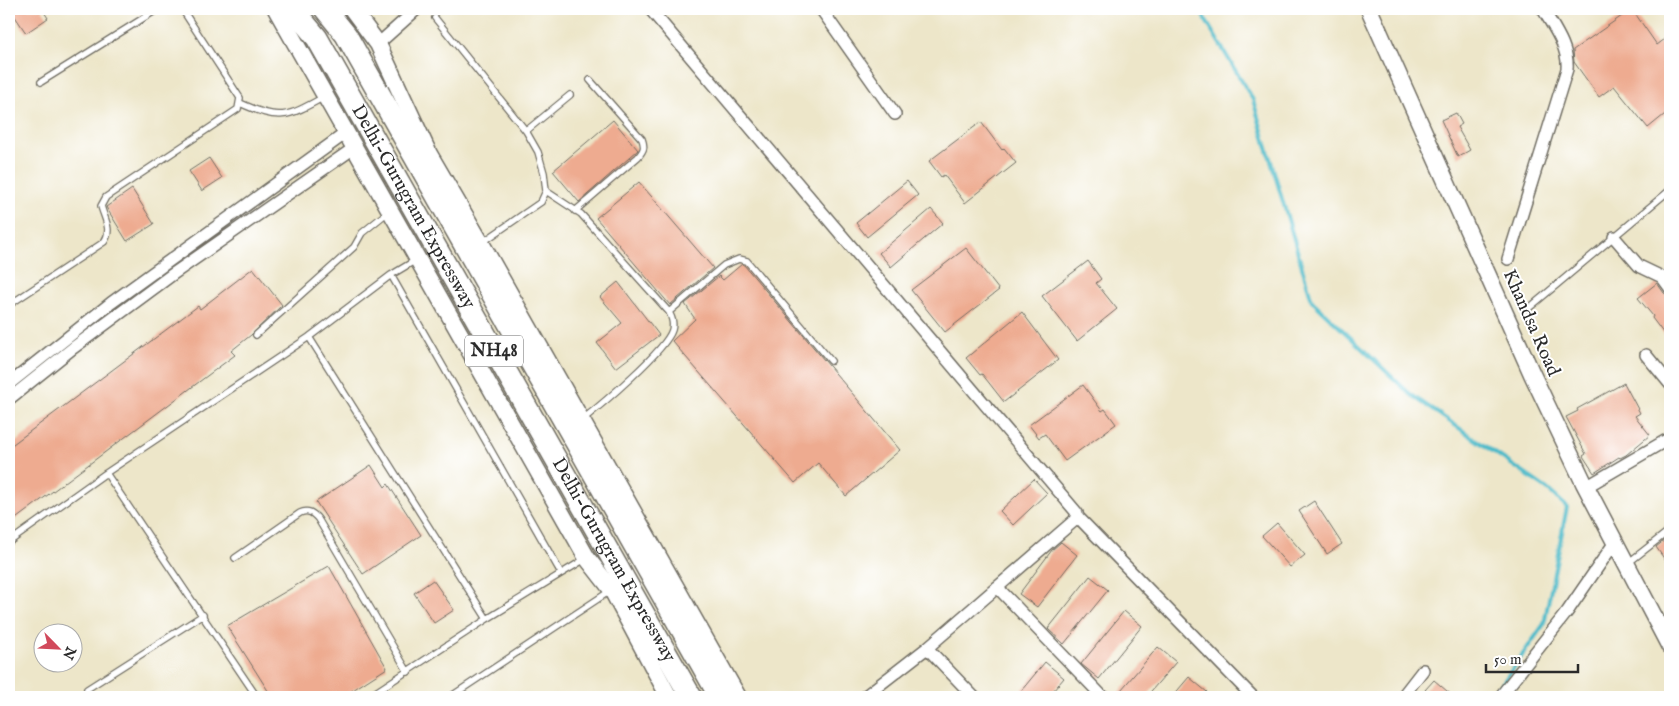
<svg xmlns="http://www.w3.org/2000/svg" width="1679" height="706" font-family="'IM FELL English',serif">
<rect width="100%" height="100%" fill="#fff"/>
<filter id="ink" filterUnits="userSpaceOnUse"><feTurbulence type="fractalNoise" baseFrequency=".02" numOctaves="2"/><feDisplacementMap in="SourceGraphic" scale="10" xChannelSelector="R" yChannelSelector="G"/><feConvolveMatrix kernelMatrix="1 2 1 2 8 2 1 2 1" color-interpolation-filters="sRGB"/></filter>
<filter id="wash" filterUnits="userSpaceOnUse"><feTurbulence type="fractalNoise" baseFrequency=".0096" numOctaves="4" result="noise"/><feDisplacementMap in="SourceGraphic" scale="20" xChannelSelector="R" yChannelSelector="G"/><feGaussianBlur stdDeviation="1.12" result="paint"/><feColorMatrix in="noise" values="0 0 0 0 0 0 0 0 0 0 0 0 0 0 0 0 0 1.4 0 .05"/><feComposite in="paint" operator="in"/></filter>
<g filter="url(#wash)">
<rect width="100%" height="100%" fill="#ede6c9"/>
<g fill="none" stroke-linecap="round" stroke-linejoin="round">
<path stroke="#4fbbc9" stroke-width="4" d="M 1199,9 L 1253,100 L 1312,301 L 1410,394 L 1547,489 L 1567,507 L 1544,624 L 1493,697"/>
</g>
<g id="blocks">
<path fill="#eeab90" d="M 10,9 L 42,9 L 48,18 L 26,33 Z
M 1632,9 L 1657,45 L 1665,39 L 1670,46 L 1670,110 L 1648,128 L 1614,86 L 1599,97 L 1574,62 L 1573,50 Z
M 1456,113 L 1462,124 L 1457,127 L 1470,150 L 1458,157 L 1441,120 Z
M 613,120 L 638,150 L 579,202 L 553,171 Z
M 981,122 L 1002,150 L 1004,148 L 1016,163 L 965,203 L 944,175 L 941,177 L 929,161 Z
M 209,158 L 222,178 L 202,191 L 189,171 Z
M 907,181 L 918,195 L 867,237 L 856,223 Z
M 639,182 L 713,268 L 670,305 L 596,218 Z
M 132,189 L 154,224 L 127,241 L 106,207 Z
M 931,209 L 943,223 L 891,267 L 879,253 Z
M 966,248 L 999,290 L 945,332 L 911,290 Z
M 1088,261 L 1101,279 L 1096,283 L 1117,309 L 1077,341 L 1042,296 Z
M 742,264 L 744,265 L 900,450 L 846,496 L 818,463 L 795,483 L 672,341 L 695,319 L 685,304 L 719,276 L 723,280 Z
M 253,268 L 282,305 L 251,335 L 231,351 L 235,355 L 9,524 L 9,447 L 198,306 L 200,309 Z
M 618,282 L 659,335 L 616,368 L 597,343 L 622,323 L 600,297 Z
M 1657,283 L 1664,293 L 1670,296 L 1670,329 L 1664,334 L 1652,318 L 1653,316 L 1638,298 Z
M 1022,312 L 1058,360 L 1004,402 L 982,374 L 980,375 L 966,358 Z
M 1624,383 L 1640,413 L 1635,416 L 1650,435 L 1626,455 L 1620,458 L 1619,457 L 1594,473 L 1583,456 L 1586,454 L 1566,417 L 1578,411 L 1577,409 Z
M 1083,385 L 1102,411 L 1105,409 L 1116,424 L 1065,461 L 1045,434 L 1039,438 L 1029,425 Z
M 371,465 L 385,487 L 388,484 L 421,535 L 363,574 L 316,502 Z
M 1034,479 L 1047,493 L 1013,525 L 1000,511 Z
M 1314,501 L 1342,544 L 1327,554 L 1299,511 Z
M 1277,523 L 1305,555 L 1290,567 L 1262,536 Z
M 1670,536 L 1670,567 L 1656,547 Z
M 1061,542 L 1077,555 L 1037,607 L 1019,594 L 1052,550 Z
M 329,566 L 387,668 L 342,697 L 272,697 L 227,626 Z
M 1090,576 L 1108,590 L 1064,644 L 1048,629 Z
M 433,580 L 454,610 L 434,623 L 414,593 Z
M 1124,611 L 1142,626 L 1099,679 L 1081,664 Z
M 1158,647 L 1176,662 L 1146,697 L 1115,697 Z
M 1045,662 L 1064,678 L 1048,697 L 1016,697 Z
M 1189,677 L 1207,692 L 1203,697 L 1172,697 Z
M 1434,680 L 1454,697 L 1433,697 L 1425,690 Z"/>
</g>
</g>
<g filter="url(#ink)">
<use href="#blocks" fill-opacity="0" stroke="#6f6c62" stroke-width="1"/>
<g fill="none" stroke-linecap="round" stroke-linejoin="round">
<defs>
<path id="lane" d="M 435,18 L 526,131 L 538,152 L 544,173 L 546,191 L 541,202 L 483,242
M 41,82 L 158,9
M 240,103 C 280,121 286,118 324,97
M 526,131 L 570,95
M 546,191 L 581,214 L 669,312 C 672,318 674,323 672,330 C 666,350 601,405 582,420
M 575,211 L 638,157 C 644,150 645,147 642,139 L 590,80
M 391,275 L 561,573
M 9,305 L 104,242 C 113,230 104,218 101,206 L 106,197 L 238,109 L 240,98 L 182,9
M 1529,308 L 1670,190
M 669,312 L 724,265 L 739,259 L 747,261 L 831,361
M 256,335 L 354,247 L 362,233 L 388,212
M 309,337 L 487,619
M 106,473 L 257,697
M 9,542 L 106,473 L 309,337 L 391,275 L 416,260
M 235,558 L 300,513 C 308,509 313,513 318,519 L 408,672
M 1628,563 L 1670,530
M 87,689 L 203,615
M 368,697 L 487,619 L 585,559
M 450,697 L 610,591"/>
<path id="street" d="M 650,9 L 1077,513 L 1075,520 L 927,648 L 864,697
M 821,9 L 895,114
M 378,44 L 417,9
M 1614,237 L 1639,266 L 1662,277 L 1670,288
M 1508,259 L 1567,69 C 1569,47 1553,27 1543,9
M 1646,355 L 1670,384
M 9,384 L 111,303 L 346,133
M 9,399 L 73,348 L 173,274 L 354,148
M 1586,487 L 1670,438
M 1077,516 L 1253,697
M 997,587 L 1103,697
M 927,648 L 974,697
M 1402,697 L 1423,670
M 1500,697 L 1567,612 L 1615,542"/>
<path id="secondary" d="M 276,9 L 587,558 L 612,590 L 669,697
M 352,9 L 378,44 L 429,154 L 481,243 L 738,697
M 1369,9 L 1532,374 L 1584,483 L 1670,647"/>
<g id="highway">
<path id="s1" d="M 293,9 L 317,38 L 691,697"/>
<path d="M 325,9 L 346,35 L 720,697"/>
</g>
</defs>
<use href="#lane" stroke="#6f6c62" stroke-width="8"/>
<use href="#street" stroke="#6f6c62" stroke-width="14"/>
<use href="#secondary" stroke="#6f6c62" stroke-width="19"/>
<use href="#highway" stroke="#6f6c62" stroke-width="24"/>
<use href="#lane" stroke="#fff" stroke-width="5.5"/>
<use href="#street" stroke="#fff" stroke-width="11"/>
<use href="#secondary" stroke="#fff" stroke-width="16"/>
<use href="#highway" stroke="#fff" stroke-width="21"/>
</g>
</g>
<g text-anchor="middle" dominant-baseline="central" stroke-width="4" stroke-linejoin="round" paint-order="stroke">
<rect fill="#fff" stroke="#6b6b6b" stroke-width="1" x="465" y="335.5" width="58" height="31" rx="4"/>
<g font-size="18" font-weight="bold" fill="#2b2b2b">
<text x="494" y="351">NH48</text>
</g>
<g font-size="19" fill="#2b2b2b" stroke="#fff">
<text stroke="none"><textPath href="#s1" startOffset="232">Delhi-Gurugram Expressway</textPath></text>
<text transform="translate(1531 323) rotate(66)">Khandsa Road</text>
<text stroke="none"><textPath href="#s1" startOffset="638">Delhi-Gurugram Expressway</textPath></text>
</g>
</g>
<rect width="1679" height="706" fill="none" stroke="#fff" stroke-width="30"/>
<g transform="translate(58 648) rotate(114)"><circle r="24" fill="#ffffff" stroke="#aaaaaa"/>
<path d="M0-4L9 19L0 12L-9 19Z" fill="#d1495b"/>
<text y="-8" font-size="14" font-weight="bold" text-anchor="middle" fill="#2b2b2b">N</text>
</g>
<path d="M1486 664v8h92v-8" fill="none" stroke="#2b2b2b" stroke-width="2.5"/>
<text x="1494" y="664" font-size="15" fill="#2b2b2b" stroke="#ffffff" stroke-width="4" paint-order="stroke">50 m</text>
</svg>
